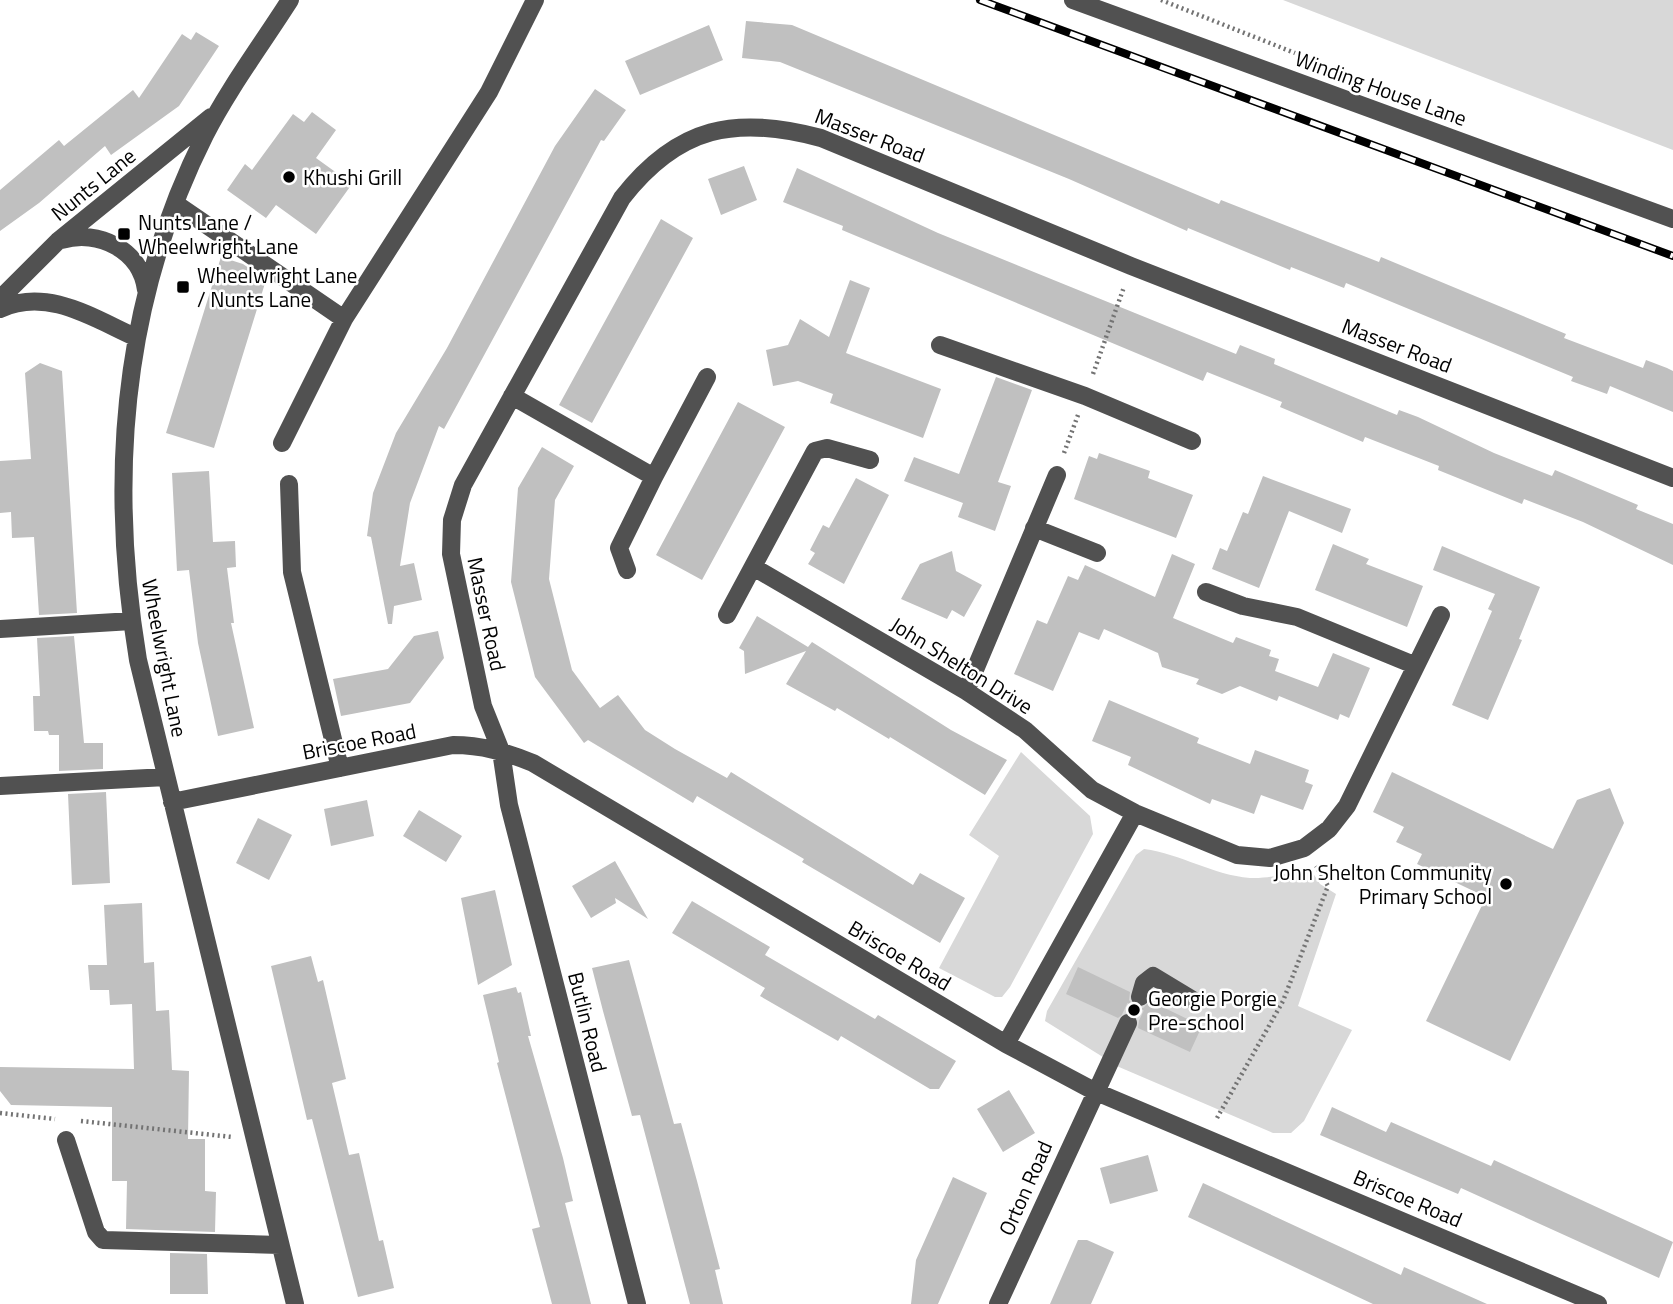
<svg xmlns="http://www.w3.org/2000/svg" width="1673" height="1304" font-family="'Titillium Web',sans-serif">
<rect width="100%" height="100%" fill="#fff"/>
<path fill="#d8d8d8" d="M 1283,0 L 1673,0 L 1673,150 Z
M 1021,752 L 1090,816 L 1093,834 L 1010,987 L 1002,997 L 995,997 L 939,968 L 999,856 L 969,835 Z
M 1144,849 C 1181,854 1213,875 1250,878 C 1269,879 1291,873 1309,867 L 1320,884 L 1336,894 L 1298,1006 L 1352,1030 L 1304,1121 L 1291,1133 L 1273,1133 L 1119,1067 L 1045,1021 L 1047,1011 L 1136,855 Z"/>
<path fill="#c0c0c0" d="M 746,21 L 792,25 L 1219,204 L 1221,200 L 1379,262 L 1381,257 L 1566,334 L 1564,338 L 1643,368 L 1646,360 L 1667,368 L 1673,371 L 1673,412 L 1610,386 L 1607,394 L 1571,381 L 1573,377 L 1346,283 L 1344,288 L 1291,267 L 1290,270 L 1188,228 L 1187,231 L 1069,179 L 780,62 L 742,58 Z
M 709,25 L 723,60 L 640,95 L 625,61 Z
M 196,32 L 219,46 L 179,106 L 111,155 L 105,146 L 39,203 L 0,231 L 0,190 L 59,140 L 64,146 L 133,90 L 139,98 L 182,34 L 191,40 Z
M 595,89 L 626,110 L 604,141 L 601,140 L 444,429 L 439,426 L 410,503 L 400,566 L 414,563 L 422,600 L 394,606 L 392,624 L 388,624 L 371,537 L 367,536 L 373,493 L 396,433 L 447,348 L 555,146 Z
M 312,112 L 336,130 L 316,158 L 352,184 L 316,234 L 276,205 L 266,218 L 227,190 L 245,164 L 252,170 L 293,114 L 304,122 Z
M 744,166 L 757,200 L 721,215 L 708,179 Z
M 797,168 L 938,233 L 1236,354 L 1240,345 L 1275,359 L 1274,364 L 1397,415 L 1399,410 L 1418,417 L 1494,453 L 1552,476 L 1555,470 L 1638,505 L 1636,509 L 1673,524 L 1673,565 L 1583,522 L 1524,499 L 1522,504 L 1438,470 L 1439,466 L 1365,437 L 1363,442 L 1280,407 L 1282,402 L 1207,372 L 1203,381 L 842,230 L 843,226 L 783,202 Z
M 661,219 L 693,238 L 592,423 L 559,405 Z
M 221,257 L 243,264 L 266,280 L 214,448 L 166,433 Z
M 850,280 L 870,288 L 846,353 L 941,389 L 923,438 L 830,403 L 833,394 L 798,381 L 773,386 L 766,350 L 788,345 L 800,319 L 829,337 Z
M 40,363 L 62,371 L 77,613 L 39,615 L 34,537 L 12,538 L 11,512 L 0,513 L 0,461 L 31,459 L 25,373 Z
M 996,377 L 1032,390 L 998,482 L 1011,486 L 995,531 L 958,517 L 963,503 L 904,481 L 914,457 L 959,474 Z
M 738,402 L 785,427 L 702,580 L 656,555 Z
M 542,447 L 574,466 L 555,500 L 549,579 L 572,670 L 600,708 L 618,695 L 645,730 L 675,749 L 727,778 L 731,772 L 913,885 L 920,873 L 965,898 L 940,943 L 802,862 L 804,859 L 697,796 L 693,803 L 588,740 L 584,743 L 535,677 L 511,582 L 518,488 Z
M 1099,453 L 1150,471 L 1148,478 L 1193,495 L 1176,538 L 1074,499 L 1089,456 L 1097,459 Z
M 209,471 L 213,542 L 235,541 L 236,567 L 227,568 L 234,623 L 231,623 L 254,728 L 218,736 L 198,643 L 189,570 L 177,571 L 172,473 Z
M 1263,476 L 1351,509 L 1342,533 L 1289,511 L 1259,588 L 1212,569 L 1220,548 L 1227,551 L 1243,512 L 1248,514 Z
M 856,478 L 889,495 L 844,584 L 808,564 L 815,553 L 810,550 L 823,525 L 829,528 Z
M 1333,544 L 1369,559 L 1366,564 L 1423,586 L 1407,627 L 1315,590 Z
M 1442,546 L 1540,587 L 1519,639 L 1522,640 L 1488,720 L 1452,705 L 1492,611 L 1488,609 L 1495,594 L 1433,570 Z
M 952,551 L 956,571 L 982,585 L 964,617 L 952,610 L 947,619 L 901,599 L 920,564 Z
M 1172,554 L 1195,564 L 1173,618 L 1233,643 L 1236,637 L 1271,650 L 1269,656 L 1279,659 L 1275,671 L 1318,687 L 1333,653 L 1370,668 L 1349,718 L 1340,714 L 1338,720 L 1279,696 L 1277,701 L 1240,686 L 1222,694 L 1196,684 L 1199,679 L 1162,667 L 1158,653 L 1104,629 L 1099,640 L 1079,632 L 1053,691 L 1014,674 L 1037,620 L 1047,624 L 1068,576 L 1078,580 L 1085,565 L 1155,597 Z
M 757,616 L 808,647 L 812,642 L 951,730 L 1007,760 L 985,795 L 890,737 L 889,739 L 837,708 L 835,711 L 786,684 L 806,651 L 745,674 L 744,651 L 739,648 Z
M 438,631 L 444,658 L 410,703 L 341,716 L 333,679 L 388,669 L 414,636 Z
M 74,636 L 84,743 L 103,743 L 103,769 L 59,771 L 59,735 L 49,735 L 48,731 L 34,731 L 33,696 L 40,696 L 37,638 Z
M 1109,700 L 1199,738 L 1197,743 L 1250,764 L 1255,750 L 1309,770 L 1305,782 L 1313,785 L 1303,810 L 1261,795 L 1254,814 L 1212,799 L 1210,804 L 1128,765 L 1131,757 L 1092,741 Z
M 1392,772 L 1553,849 L 1577,800 L 1610,788 L 1624,823 L 1510,1061 L 1426,1021 L 1486,897 L 1417,864 L 1422,854 L 1396,842 L 1404,827 L 1373,812 Z
M 106,792 L 110,883 L 72,885 L 68,794 Z
M 367,800 L 374,836 L 331,846 L 324,809 Z
M 419,810 L 462,836 L 446,862 L 403,836 Z
M 258,818 L 292,835 L 269,880 L 236,863 Z
M 615,861 L 648,919 L 615,898 L 616,903 L 591,918 L 572,886 Z
M 495,890 L 512,965 L 478,985 L 461,898 Z
M 692,901 L 770,947 L 765,955 L 875,1019 L 878,1015 L 956,1061 L 939,1089 L 930,1089 L 841,1036 L 838,1041 L 824,1033 L 760,996 L 765,988 L 672,933 Z
M 142,903 L 144,963 L 154,962 L 156,1011 L 169,1010 L 172,1070 L 189,1071 L 188,1139 L 205,1139 L 205,1191 L 216,1192 L 215,1232 L 126,1229 L 127,1181 L 112,1181 L 112,1107 L 11,1105 L 0,1091 L 0,1067 L 134,1069 L 132,1004 L 110,1005 L 109,990 L 90,990 L 88,965 L 107,965 L 104,905 Z
M 311,956 L 318,982 L 323,980 L 346,1079 L 332,1083 L 349,1155 L 359,1153 L 379,1241 L 383,1240 L 394,1288 L 358,1297 L 312,1119 L 307,1120 L 271,966 Z
M 629,960 L 674,1124 L 681,1123 L 697,1181 L 720,1269 L 715,1270 L 723,1304 L 690,1304 L 640,1115 L 632,1116 L 603,1011 L 592,968 Z
M 1078,967 L 1130,992 L 1129,1000 L 1136,1008 L 1143,1008 L 1150,1001 L 1202,1026 L 1190,1052 L 1138,1028 L 1139,1021 L 1133,1013 L 1126,1012 L 1118,1018 L 1066,994 Z
M 516,987 L 518,993 L 521,992 L 531,1036 L 528,1036 L 563,1158 L 573,1201 L 565,1203 L 591,1304 L 552,1304 L 532,1229 L 540,1227 L 497,1063 L 499,1062 L 483,995 Z
M 1009,1090 L 1035,1133 L 1003,1152 L 977,1109 Z
M 1332,1107 L 1386,1132 L 1391,1122 L 1491,1166 L 1494,1160 L 1673,1242 L 1659,1278 L 1461,1188 L 1458,1194 L 1320,1135 Z
M 1148,1155 L 1158,1191 L 1110,1204 L 1100,1168 Z
M 953,1177 L 987,1193 L 938,1304 L 911,1304 L 916,1260 Z
M 1203,1183 L 1401,1275 L 1404,1267 L 1487,1304 L 1373,1304 L 1188,1217 Z
M 1078,1240 L 1087,1240 L 1114,1252 L 1091,1304 L 1050,1304 Z
M 170,1253 L 207,1254 L 208,1294 L 170,1294 Z"/>
<g fill="none" stroke-linecap="round" stroke-linejoin="round">
<path stroke="#d9d9d9" stroke-width="18" stroke-dasharray="18 9" stroke-linecap="butt" d="M 1128,1023 L 1140,997"/>
<path stroke="#737373" stroke-width="4.5" stroke-dasharray="2 3.5" stroke-linecap="butt" d="M 1161,0 L 1295,53
M 1093,374 L 1124,287
M 1064,453 L 1078,415
M 0,1113 L 55,1119
M 1217,1118 L 1283,1001 L 1328,886 L 1316,866
M 81,1121 L 232,1137"/>
<path stroke="#515151" stroke-width="18" d="M 290,0 C 262,44 229,88 205,135 C 122,300 108,480 138,660 L 295,1304
M 1073,0 L 1673,219
M 176,204 L 344,319 L 489,92 L 535,0
M 62,240 C 98,229 141,250 146,290
M 0,299 L 58,241 L 211,117
M 0,309 C 47,287 93,318 135,337
M 940,345 L 1085,396 L 1192,441
M 512,396 L 654,477 L 707,377
M 282,443 L 344,319
M 289,484 L 292,572 L 340,768
M 1034,528 L 1097,553
M 755,568 L 966,691 L 1025,730 L 1092,790 L 1135,813 L 1237,855 L 1270,858 L 1304,848 L 1329,829 L 1347,806 L 1441,615
M 627,570 L 619,548 L 654,477
M 1206,592 L 1243,606 L 1297,617 L 1414,665
M 727,615 L 815,451 L 827,448 L 870,460
M 0,629 L 132,621
M 966,691 L 1057,475
M 0,786 L 166,777
M 172,802 L 453,745 C 482,745 506,752 533,763 L 1006,1044 L 1094,1091 L 1598,1304
M 1140,997 L 1144,983 L 1153,976 L 1196,1002
M 1006,1044 L 1135,813
M 66,1140 L 96,1232 L 103,1240 L 280,1245
M 637,1304 L 509,805 L 501,751 L 483,706 L 451,554 L 452,520 L 463,485 L 622,198 C 678,126 736,115 821,138 L 1131,266 L 1673,478
M 998,1304 L 1128,1023"/>
<defs>
<path id="rail" d="M 980,0 L 1673,256"/>
</defs>
<use href="#rail" stroke="#000" stroke-width="8"/>
<use href="#rail" stroke="#fff" stroke-width="5" stroke-dasharray="16" stroke-linecap="butt"/>
</g>
<g fill="#000" stroke="#fff" stroke-width="2.5">
<circle cx="289" cy="177" r="7"/>
<rect x="117" y="227" width="14" height="14" rx="3.5"/>
<rect x="176" y="280" width="14" height="14" rx="3.5"/>
<circle cx="1506" cy="884" r="7"/>
<circle cx="1134" cy="1010" r="7"/>
</g>
<g text-anchor="middle" dominant-baseline="central" stroke-width="5" stroke-linejoin="round" paint-order="stroke">
<g font-size="21" fill="#000" stroke="#fff">
<text transform="translate(1381 88) rotate(20)">Winding House Lane</text>
<text transform="translate(870 135) rotate(21)">Masser Road</text>
<text transform="translate(93 184) rotate(-39)">Nunts Lane</text>
<text transform="translate(1397 345) rotate(21)">Masser Road</text>
<text transform="translate(487 614) rotate(78)">Masser Road</text>
<text transform="translate(165 658) rotate(79)">Wheelwright Lane</text>
<text transform="translate(962 665) rotate(32)">John Shelton Drive</text>
<text transform="translate(359 741) rotate(-11)">Briscoe Road</text>
<text transform="translate(900 955) rotate(31)">Briscoe Road</text>
<text transform="translate(588 1022) rotate(76)">Butlin Road</text>
<text transform="translate(1025 1188) rotate(-66)">Orton Road</text>
<text transform="translate(1408 1198) rotate(23)">Briscoe Road</text>
</g>
<g font-size="21" fill="#000" stroke="#fff" text-anchor="start">
<text x="303" y="177">Khushi Grill</text>
<text x="138" y="222">Nunts Lane /<tspan x="138" dy="24">Wheelwright Lane</tspan></text>
<text x="197" y="275">Wheelwright Lane<tspan x="197" dy="24">/ Nunts Lane</tspan></text>
<text x="1492" y="872" text-anchor="end">John Shelton Community<tspan x="1492" dy="24">Primary School</tspan></text>
<text x="1148" y="998">Georgie Porgie<tspan x="1148" dy="24">Pre-school</tspan></text>
</g>
</g>
</svg>
